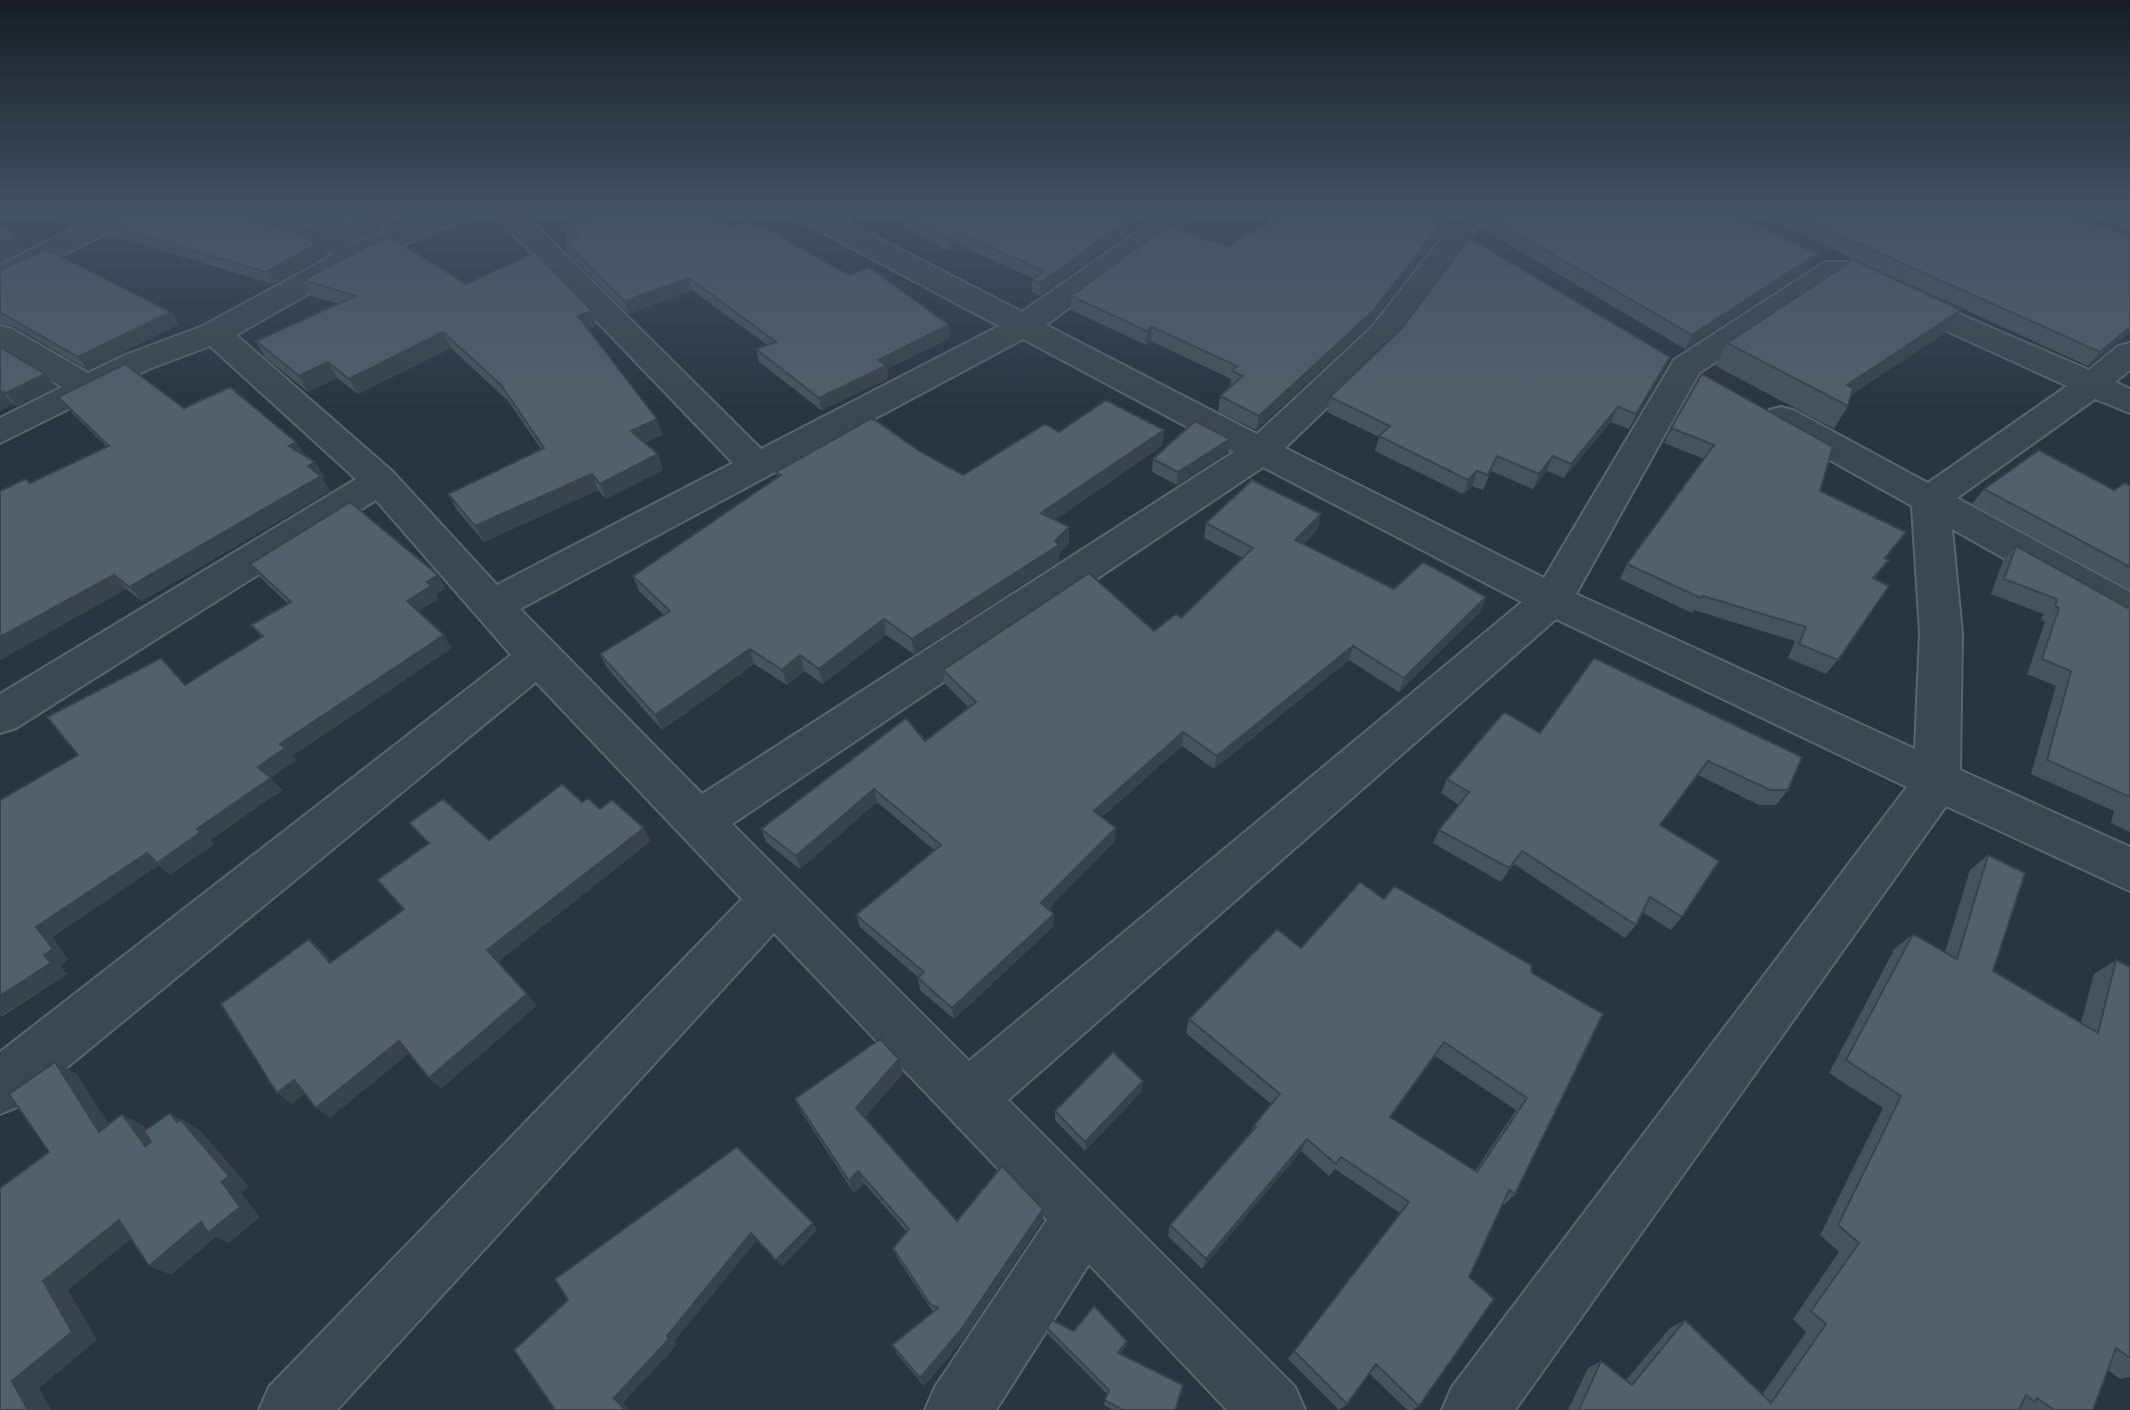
<svg xmlns="http://www.w3.org/2000/svg" width="2130" height="1410" font-family="Lato,sans-serif">
<rect width="100%" height="100%" fill="#293540"/>
<g fill="none" stroke-linecap="round" stroke-linejoin="round">
<defs>
<path id="minor" d="M 109,210 L 145,210 L 141,216 L 0,286 L 0,265 Z
M 231,210 L 271,210 L 357,243 L 436,210 L 475,210 L 471,216 L 368,260 L 236,335 L 393,472 L 497,585 L 733,463 L 490,210 L 520,210 L 761,449 L 999,326 L 792,216 L 788,210 L 824,210 L 1022,312 L 1168,210 L 1201,210 L 1046,325 L 1257,434 L 1372,327 L 1450,227 L 1470,227 L 1475,233 L 1396,341 L 1285,448 L 1544,578 L 1674,360 L 1825,262 L 1847,262 L 1851,268 L 1847,274 L 1699,373 L 1576,594 L 1915,749 L 1920,633 L 1912,506 L 1769,426 L 1763,418 L 1769,410 L 1781,407 L 1793,410 L 1928,483 L 2067,386 L 1888,304 L 1883,297 L 1888,290 L 1899,288 L 2089,370 L 2118,346 L 2130,343 L 2130,370 L 2115,382 L 2130,389 L 2130,413 L 2095,399 L 1957,498 L 2130,592 L 2130,625 L 2115,621 L 1952,529 L 1962,633 L 1960,770 L 2130,847 L 2130,891 L 1946,806 L 1515,1410 L 1442,1410 L 1452,1387 L 1907,787 L 1556,619 L 1008,1100 L 1295,1387 L 1305,1410 L 1227,1410 L 1089,1264 L 996,1410 L 925,1410 L 935,1387 L 1047,1220 L 774,933 L 337,1410 L 259,1410 L 269,1387 L 742,899 L 536,682 L 20,1106 L 0,1114 L 0,1052 L 511,655 L 376,500 L 16,728 L 0,733 L 0,694 L 356,479 L 210,346 L 149,369 L 0,443 L 0,418 L 62,387 L 0,350 L 0,326 L 12,329 L 88,373 L 125,355 L 203,326 L 333,255 L 235,216 ZM 1023,339 L 1234,452 L 702,794 L 520,609 ZM 1263,467 L 1522,602 L 969,1061 L 732,824 Z"/>
</defs>
<use href="#minor" stroke="#5b656d" stroke-width="4"/>
<use href="#minor" fill="#3d4750" fill-rule="evenodd"/>
</g>
<path fill="#47535c" fill-rule="evenodd" d="M 24,210 L 102,210 L 73,225 Z
M 280,210 L 421,210 L 357,240 Z
M 906,210 L 1157,210 L 1040,296 L 1032,292 L 1032,280 L 1034,279 L 959,245 L 948,251 L 904,228 L 902,215 L 909,212 Z
M 1450,210 L 1722,210 L 1810,268 L 1685,349 Z
M 1747,210 L 2056,210 L 2130,332 L 2088,366 Z
M 2078,210 L 2130,210 L 2130,230 Z
M 692,214 L 849,275 L 949,325 L 950,338 L 887,369 L 888,379 L 821,410 L 759,362 L 756,349 L 767,345 L 692,290 L 629,314 L 569,255 L 565,242 L 568,241 L 564,228 Z
M 100,223 L 326,255 L 273,284 L 109,235 Z
M 1439,236 L 1370,325 L 1256,430 L 1218,411 L 1220,396 L 1231,386 L 1230,386 L 1231,379 L 1151,341 L 1146,345 L 1071,310 L 1071,296 Z
M 0,270 L 179,324 L 88,370 L 14,326 L 0,324 Z
M 303,280 L 466,284 L 592,311 L 597,326 L 589,329 L 662,435 L 645,443 L 658,454 L 663,470 L 606,499 L 598,490 L 484,542 L 457,510 L 448,494 L 541,449 L 508,401 L 451,348 L 358,394 L 337,378 L 308,392 L 265,357 L 256,341 L 339,304 L 311,296 Z
M 1946,332 L 1851,395 L 1848,406 L 1834,429 L 1716,366 L 1727,343 Z
M 0,347 L 45,374 L 56,387 L 17,406 L 13,404 L 0,411 Z
M 1670,357 L 1663,372 L 1629,429 L 1611,422 L 1564,478 L 1547,471 L 1533,489 L 1491,471 L 1483,490 L 1472,486 L 1463,494 L 1375,451 L 1379,437 L 1327,412 L 1330,397 Z
M 1702,374 L 1820,491 L 1885,558 L 1838,660 L 1826,674 L 1788,658 L 1795,641 L 1694,610 L 1692,613 L 1620,579 L 1627,564 L 1704,459 L 1664,443 Z
M 58,397 L 184,408 L 296,442 L 305,456 L 315,462 L 324,477 L 322,478 L 330,491 L 142,601 L 126,589 L 0,660 L 0,491 L 30,483 L 107,447 L 70,411 Z
M 1164,430 L 1162,446 L 1055,520 L 1069,527 L 1069,543 L 1059,553 L 1059,561 L 914,654 L 886,635 L 823,684 L 804,671 L 787,685 L 754,664 L 662,730 L 608,669 L 600,654 L 664,615 L 639,591 L 633,576 L 778,477 L 776,472 L 921,452 L 963,475 L 1059,432 Z
M 1230,439 L 1228,452 L 1177,485 L 1152,472 L 1153,459 Z
M 2130,486 L 2130,590 L 1972,504 L 1984,489 L 2114,490 Z
M 1206,523 L 1318,529 L 1303,544 L 1394,589 L 1486,597 L 1480,612 L 1399,692 L 1349,660 L 1214,769 L 1182,746 L 1102,817 L 1115,841 L 1048,909 L 1054,914 L 1054,926 L 954,1019 L 920,990 L 918,977 L 860,927 L 856,915 L 934,850 L 877,802 L 800,869 L 766,842 L 761,829 L 925,741 L 969,708 L 945,684 L 943,670 L 1154,631 L 1181,618 L 1243,558 L 1204,538 Z
M 2016,546 L 2130,609 L 2130,832 L 2111,823 L 2114,811 L 2031,774 L 2056,686 L 2027,674 L 2045,622 L 2041,620 L 2043,614 L 1991,594 L 2003,561 Z
M 250,564 L 446,588 L 436,594 L 439,599 L 418,611 L 452,648 L 292,756 L 296,760 L 270,778 L 282,790 L 210,840 L 214,844 L 170,875 L 159,865 L 52,937 L 68,960 L 60,966 L 67,974 L 1,1017 L 0,800 L 78,755 L 185,685 L 261,637 L 251,625 L 288,604 L 260,577 Z
M 1594,658 L 1788,790 L 1776,805 L 1759,805 L 1698,775 L 1660,825 L 1682,917 L 1671,930 L 1642,912 L 1636,925 L 1625,938 L 1514,864 L 1501,882 L 1433,843 L 1439,830 L 1459,805 L 1441,793 L 1447,779 L 1540,733 Z
M 1988,855 L 1993,971 L 2081,1023 L 2094,974 L 2116,960 L 2130,967 L 2130,1377 L 2120,1379 L 2108,1370 L 2093,1410 L 1568,1410 L 1588,1368 L 1601,1361 L 1626,1380 L 1670,1328 L 1685,1320 L 1762,1395 L 1806,1332 L 1793,1319 L 1839,1252 L 1820,1235 L 1883,1108 L 1829,1073 L 1895,948 L 1913,934 L 1945,952 L 1970,870 Z
M 1384,899 L 1532,973 L 1603,1014 L 1515,1194 L 1504,1205 L 1503,1204 L 1469,1277 L 1419,1406 L 1413,1410 L 1407,1410 L 1369,1373 L 1347,1404 L 1339,1410 L 1288,1359 L 1400,1213 L 1335,1169 L 1329,1176 L 1301,1151 L 1202,1269 L 1168,1236 L 1170,1225 L 1250,1134 L 1254,1125 L 1271,1104 L 1186,1033 L 1189,1019 L 1301,948 ZM 1435,1056 L 1516,1110 L 1475,1171 L 1391,1117 Z
M 899,1059 L 903,1073 L 865,1117 L 957,1221 L 1043,1220 L 963,1340 L 924,1386 L 897,1354 L 892,1345 L 933,1312 L 898,1259 L 893,1248 L 907,1232 L 864,1183 L 854,1193 L 802,1113 L 795,1099 Z
M 1142,1091 L 1085,1151 L 1055,1120 L 1055,1111 Z
M 1047,1328 L 1074,1331 L 1126,1346 L 1120,1354 L 1175,1410 L 1113,1410 L 1104,1405 L 1107,1394 L 1048,1334 Z"/>
<path fill="#39434b" d="M 69,210 L 102,210 L 73,225 L 64,212 Z
M 389,210 L 421,210 L 357,240 L 351,227 Z
M 1141,210 L 1157,210 L 1040,296 L 1040,283 Z
M 1442,222 L 1439,236 L 1370,325 L 1256,430 L 1259,416 Z
M 958,233 L 959,245 L 948,251 L 947,239 Z
M 18,235 L 27,248 L 0,262 L 0,244 Z
M 319,243 L 326,255 L 273,284 L 266,272 Z
M 1817,254 L 1810,268 L 1685,349 L 1692,335 Z
M 689,278 L 692,290 L 629,314 L 625,301 Z
M 1961,310 L 1946,332 L 1840,403 L 1847,385 Z
M 592,311 L 597,326 L 584,331 L 578,316 Z
M 171,312 L 179,324 L 88,370 L 78,357 Z
M 949,325 L 950,338 L 887,369 L 888,379 L 821,410 L 819,398 L 879,360 Z
M 1152,327 L 1151,341 L 1146,345 L 1147,331 Z
M 2130,327 L 2130,332 L 2088,366 L 2100,352 Z
M 443,332 L 451,348 L 358,394 L 349,379 Z
M 1670,357 L 1663,372 L 1629,429 L 1636,414 Z
M 328,362 L 337,378 L 308,392 L 299,376 Z
M 45,374 L 56,387 L 17,406 L 6,393 Z
M 2,391 L 13,404 L 0,411 L 0,392 Z
M 1618,407 L 1611,422 L 1564,478 L 1571,464 Z
M 657,419 L 662,435 L 637,447 L 631,431 Z
M 1164,430 L 1162,446 L 1042,529 L 1041,513 Z
M 1230,439 L 1228,452 L 1177,485 L 1178,472 Z
M 296,442 L 305,457 L 289,446 Z
M 658,454 L 663,470 L 606,499 L 600,484 Z
M 1553,456 L 1547,471 L 1533,489 L 1539,474 Z
M 315,462 L 324,477 L 322,478 L 330,491 L 142,601 L 129,587 Z
M 1477,471 L 1472,486 L 1463,494 L 1468,480 Z
M 592,474 L 598,490 L 484,542 L 475,526 Z
M 1321,514 L 1318,529 L 1292,554 L 1295,540 Z
M 1069,527 L 1069,543 L 1059,553 L 1059,561 L 914,654 L 912,639 L 1055,541 Z
M 114,575 L 126,589 L 0,660 L 0,637 Z
M 438,575 L 446,588 L 436,594 L 439,599 L 415,613 L 407,601 L 427,582 Z
M 1486,597 L 1480,612 L 1399,692 L 1404,678 Z
M 884,619 L 886,635 L 823,684 L 819,669 Z
M 444,635 L 452,648 L 292,756 L 296,760 L 269,779 L 258,767 L 280,744 Z
M 1353,646 L 1349,660 L 1214,769 L 1217,756 Z
M 750,649 L 754,664 L 662,730 L 655,715 Z
M 800,655 L 804,671 L 787,685 L 782,670 Z
M 1183,732 L 1182,746 L 1094,824 L 1094,811 Z
M 271,778 L 282,790 L 210,840 L 197,829 Z
M 874,789 L 877,802 L 800,869 L 796,856 Z
M 644,828 L 651,841 L 497,963 L 487,950 Z
M 1116,828 L 1115,841 L 1042,916 L 1041,903 Z
M 201,832 L 214,844 L 170,875 L 159,865 L 52,937 L 68,960 L 60,966 L 67,974 L 0,1016 L 0,996 L 44,955 L 36,927 L 147,853 Z
M 1522,851 L 1514,864 L 1501,882 L 1509,868 Z
M 1054,914 L 1054,926 L 954,1019 L 952,1008 Z
M 309,939 L 323,951 L 343,976 L 330,963 Z
M 527,994 L 537,1006 L 441,1089 L 429,1078 Z
M 399,1041 L 411,1052 L 330,1118 L 316,1108 Z
M 1444,1042 L 1435,1056 L 1382,1129 L 1390,1117 Z
M 899,1059 L 903,1073 L 861,1121 L 856,1108 Z
M 55,1062 L 77,1074 L 121,1144 L 99,1132 Z
M 294,1080 L 309,1091 L 292,1104 L 277,1093 Z
M 1143,1081 L 1142,1091 L 1085,1151 L 1085,1142 Z
M 170,1113 L 201,1131 L 249,1187 L 241,1193 L 260,1217 L 229,1243 L 216,1237 L 171,1275 L 149,1266 L 222,1182 Z
M 122,1114 L 144,1126 L 166,1157 L 145,1146 Z
M 1307,1139 L 1301,1151 L 1202,1269 L 1206,1259 Z
M 858,1171 L 864,1183 L 854,1193 L 849,1181 Z
M 1043,1209 L 1043,1220 L 963,1340 L 924,1386 L 920,1378 Z
M 119,1220 L 142,1230 L 68,1290 L 97,1340 L 39,1388 L 51,1410 L 28,1410 L 12,1381 L 43,1281 Z
M 813,1223 L 817,1230 L 782,1267 L 776,1260 Z
M 751,1233 L 757,1240 L 674,1342 L 677,1345 L 623,1403 L 630,1410 L 625,1410 L 614,1398 Z
M 1127,1341 L 1126,1346 L 1117,1358 L 1118,1353 Z"/>
<path fill="#52606b" stroke="#39434b" stroke-width="2" fill-rule="evenodd" d="M 127,210 L 236,210 L 319,243 L 266,272 L 100,223 Z
M 305,210 L 389,210 L 351,227 Z
M 600,210 L 684,210 L 692,214 L 704,210 L 731,229 L 745,222 L 761,230 L 765,228 L 849,275 L 869,267 L 949,325 L 879,360 L 886,366 L 819,398 L 756,349 L 776,342 L 689,278 L 625,301 L 565,242 L 579,236 L 564,228 Z
M 912,210 L 1141,210 L 1040,283 L 1032,280 L 1044,271 L 958,233 L 947,239 L 902,215 Z
M 1289,210 L 1426,210 L 1442,222 L 1373,311 L 1259,416 L 1220,396 L 1243,376 L 1232,371 L 1237,366 L 1152,327 L 1147,331 L 1071,296 L 1167,226 L 1227,247 Z
M 1477,210 L 1722,210 L 1817,254 L 1692,335 Z
M 1784,210 L 2056,210 L 2130,237 L 2130,327 L 2100,352 Z
M 0,226 L 18,235 L 0,244 Z
M 389,236 L 466,284 L 535,252 L 592,311 L 578,316 L 657,419 L 631,431 L 658,454 L 600,484 L 592,474 L 475,526 L 448,494 L 544,448 L 501,385 L 443,332 L 349,379 L 328,362 L 299,376 L 256,341 L 356,296 L 303,280 Z
M 1469,238 L 1670,357 L 1636,414 L 1618,407 L 1571,464 L 1553,456 L 1539,474 L 1497,456 L 1488,475 L 1477,471 L 1468,480 L 1379,436 L 1390,426 L 1330,397 L 1402,328 Z
M 46,249 L 171,312 L 78,357 L 3,314 L 0,313 L 0,270 Z
M 1853,260 L 1961,310 L 1847,385 L 1853,388 L 1848,406 L 1727,343 Z
M 0,347 L 45,374 L 6,393 L 2,391 L 0,392 Z
M 125,364 L 184,408 L 230,387 L 296,442 L 289,446 L 315,462 L 308,466 L 321,476 L 129,587 L 114,575 L 0,637 L 0,491 L 25,479 L 30,483 L 109,446 L 58,397 Z
M 1702,374 L 1833,447 L 1820,491 L 1906,532 L 1885,558 L 1889,560 L 1873,578 L 1889,586 L 1838,660 L 1799,644 L 1806,627 L 1703,596 L 1701,598 L 1627,564 L 1714,445 L 1671,428 Z
M 1106,400 L 1164,430 L 1041,513 L 1069,527 L 1055,541 L 1059,545 L 912,639 L 884,619 L 819,669 L 800,655 L 782,670 L 750,649 L 655,715 L 600,654 L 670,611 L 633,576 L 781,475 L 776,472 L 872,418 L 921,452 L 963,475 L 1045,424 L 1059,432 Z
M 1195,421 L 1230,439 L 1178,472 L 1153,459 Z
M 2039,450 L 2114,490 L 2125,483 L 2130,486 L 2130,567 L 1984,489 Z
M 1252,480 L 1321,514 L 1295,540 L 1394,589 L 1423,562 L 1486,597 L 1404,678 L 1353,646 L 1217,756 L 1183,732 L 1094,811 L 1116,828 L 1041,903 L 1054,914 L 952,1008 L 918,978 L 924,972 L 856,915 L 941,845 L 874,789 L 796,856 L 761,829 L 906,718 L 925,741 L 976,702 L 943,670 L 1089,573 L 1154,631 L 1176,614 L 1181,618 L 1253,548 L 1206,523 Z
M 350,502 L 438,575 L 427,582 L 431,586 L 407,601 L 444,635 L 280,744 L 285,748 L 258,767 L 271,778 L 197,829 L 201,832 L 157,863 L 147,853 L 36,927 L 53,949 L 44,955 L 51,963 L 0,996 L 0,800 L 78,755 L 47,717 L 161,658 L 185,685 L 263,636 L 251,625 L 291,602 L 250,564 Z
M 2016,546 L 2130,609 L 2130,797 L 2047,760 L 2071,671 L 2042,659 L 2059,608 L 2055,606 L 2057,599 L 2004,579 Z
M 1594,658 L 1802,757 L 1788,790 L 1770,790 L 1708,761 L 1660,825 L 1719,861 L 1682,917 L 1650,897 L 1636,925 L 1522,851 L 1509,868 L 1439,830 L 1469,792 L 1447,779 L 1504,712 L 1540,733 Z
M 562,784 L 582,802 L 588,798 L 600,809 L 612,800 L 644,828 L 487,950 L 527,994 L 429,1078 L 399,1041 L 316,1108 L 294,1080 L 277,1093 L 221,1004 L 309,939 L 330,963 L 404,909 L 377,880 L 429,843 L 409,823 L 443,799 L 489,840 Z
M 1988,855 L 2025,873 L 1993,971 L 2098,1033 L 2116,960 L 2130,967 L 2130,1358 L 2116,1348 L 2093,1410 L 2054,1410 L 2037,1398 L 2035,1402 L 2026,1395 L 2019,1410 L 1579,1410 L 1601,1361 L 1632,1385 L 1685,1320 L 1771,1403 L 1826,1324 L 1811,1311 L 1859,1243 L 1838,1225 L 1901,1096 L 1846,1060 L 1913,934 L 1957,959 Z
M 1360,882 L 1384,899 L 1394,886 L 1531,965 L 1532,973 L 1603,1014 L 1515,1194 L 1509,1190 L 1469,1277 L 1494,1299 L 1419,1406 L 1376,1364 L 1347,1404 L 1294,1351 L 1409,1202 L 1341,1157 L 1336,1164 L 1307,1139 L 1206,1259 L 1170,1225 L 1256,1127 L 1254,1125 L 1280,1094 L 1189,1019 L 1277,929 L 1301,948 ZM 1444,1042 L 1527,1098 L 1477,1172 L 1390,1117 Z
M 880,1039 L 899,1059 L 856,1108 L 957,1221 L 1002,1166 L 1043,1209 L 960,1331 L 920,1378 L 892,1345 L 938,1308 L 930,1304 L 893,1248 L 909,1229 L 858,1171 L 849,1181 L 795,1099 Z
M 1113,1052 L 1143,1081 L 1085,1142 L 1055,1111 Z
M 55,1062 L 99,1132 L 122,1114 L 145,1146 L 151,1142 L 144,1131 L 170,1113 L 177,1122 L 181,1120 L 229,1176 L 222,1182 L 240,1207 L 208,1233 L 201,1222 L 149,1266 L 119,1220 L 43,1281 L 72,1332 L 12,1381 L 28,1410 L 0,1410 L 0,1188 L 49,1152 L 9,1094 Z
M 737,1147 L 813,1223 L 776,1260 L 751,1233 L 667,1336 L 669,1339 L 614,1398 L 625,1410 L 553,1410 L 554,1408 L 514,1350 L 568,1300 L 555,1279 Z
M 1094,1306 L 1127,1341 L 1118,1353 L 1183,1385 L 1175,1410 L 1123,1410 L 1105,1400 L 1109,1390 L 1047,1328 L 1052,1320 L 1074,1331 Z"/>
<linearGradient id="sky" x2="0" y2="1"><stop stop-color="#171d23"/><stop offset="0.52" stop-color="#435164"/><stop offset="1" stop-color="#435164" stop-opacity="0"/></linearGradient>
<rect width="2130" height="407" fill="url(#sky)"/>
</svg>
